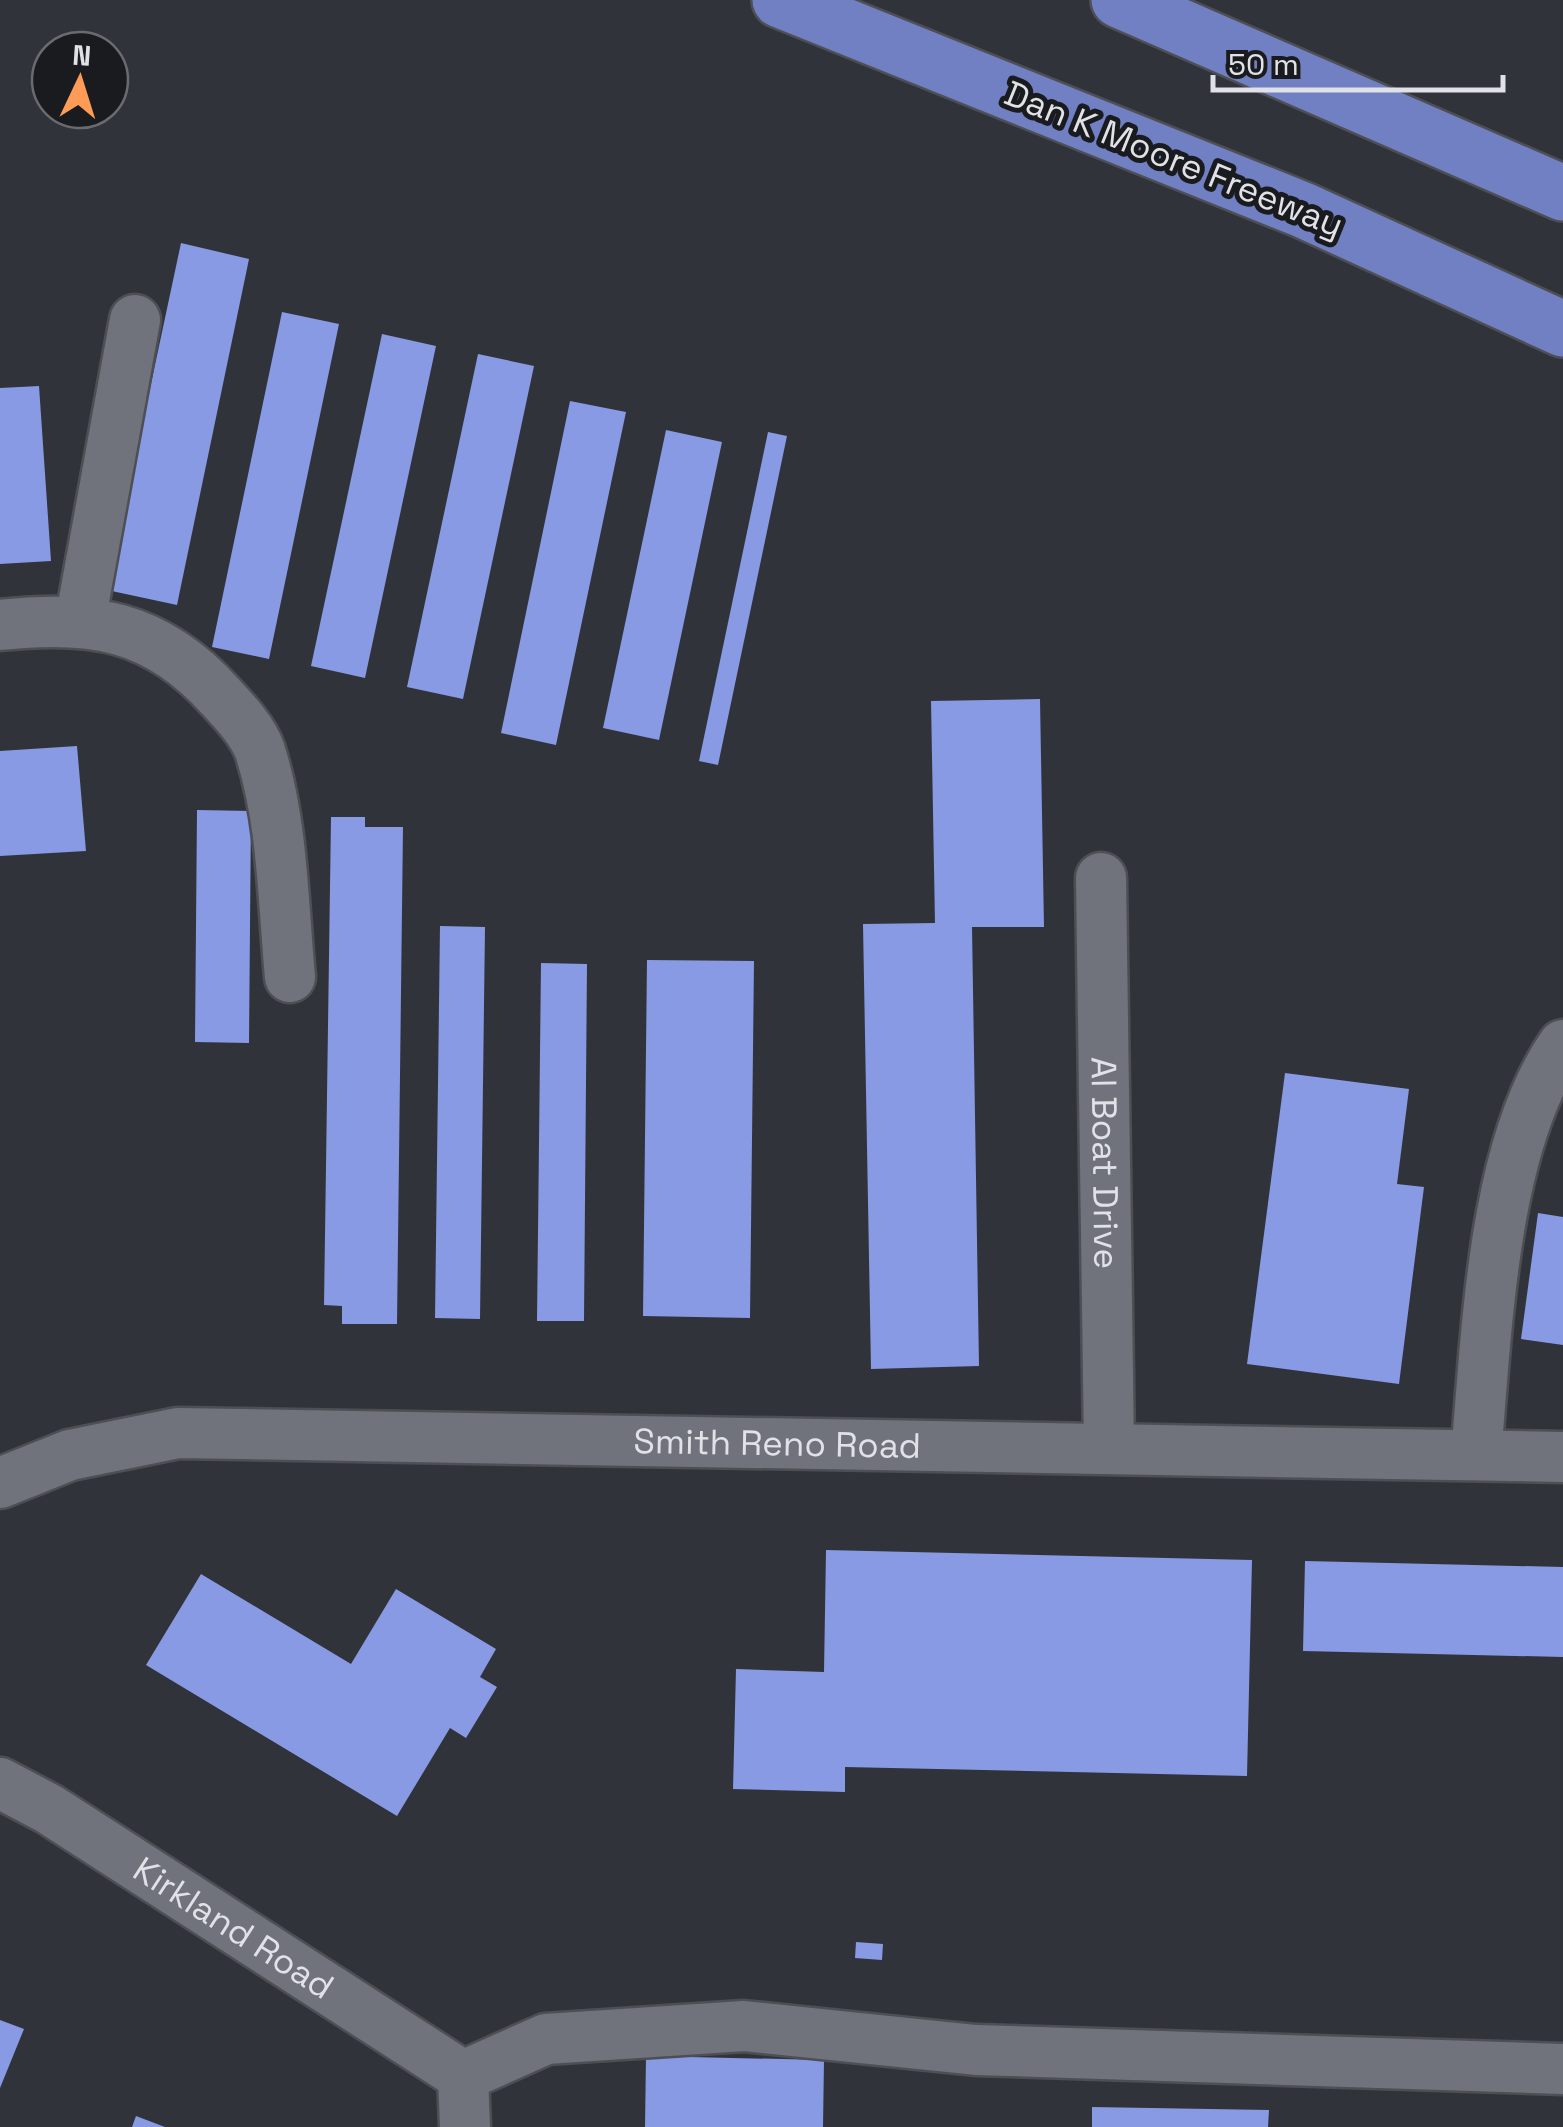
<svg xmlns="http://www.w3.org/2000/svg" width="1563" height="2127" font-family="'Space Grotesk',sans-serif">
<rect width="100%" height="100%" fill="#31333b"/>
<path fill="#889ae3" d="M 181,243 L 249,259 L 177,605 L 107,590 Z
M 282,312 L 339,324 L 269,659 L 212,647 Z
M 382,334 L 436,346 L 365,678 L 311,666 Z
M 478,354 L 534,366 L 463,699 L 407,687 Z
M 39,386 L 51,561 L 0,564 L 0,388 Z
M 570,401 L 626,412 L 556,745 L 501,733 Z
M 666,430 L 722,442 L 659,740 L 603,728 Z
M 768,432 L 787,436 L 718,765 L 699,761 Z
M 1040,699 L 1044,927 L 972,927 L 979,1366 L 871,1369 L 863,924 L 935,923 L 931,701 Z
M 77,746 L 86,851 L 0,856 L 0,751 Z
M 197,810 L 251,811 L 249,1043 L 195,1042 Z
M 331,817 L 365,817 L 365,827 L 403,827 L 397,1324 L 342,1324 L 342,1306 L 324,1305 Z
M 440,926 L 485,927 L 480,1319 L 435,1318 Z
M 647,960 L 754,961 L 750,1318 L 643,1316 Z
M 541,963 L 587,964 L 584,1321 L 537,1321 Z
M 1285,1073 L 1409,1089 L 1397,1184 L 1424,1187 L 1399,1384 L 1247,1364 Z
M 1538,1213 L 1563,1217 L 1563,1345 L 1521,1339 Z
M 826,1550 L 1252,1560 L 1247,1776 L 845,1767 L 845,1792 L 733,1789 L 736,1669 L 824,1672 Z
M 1305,1561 L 1563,1567 L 1563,1657 L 1303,1651 Z
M 201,1574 L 351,1664 L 396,1589 L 496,1649 L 480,1677 L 497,1687 L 466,1738 L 450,1728 L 397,1816 L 146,1665 Z
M 856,1942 L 883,1944 L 882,1960 L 855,1958 Z
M 0,2020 L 24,2029 L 0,2088 Z
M 646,2056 L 824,2060 L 823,2127 L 645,2127 Z
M 1092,2107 L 1269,2110 L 1268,2127 L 1092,2127 Z
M 136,2116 L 165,2127 L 132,2127 Z"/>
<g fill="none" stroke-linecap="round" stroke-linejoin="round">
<defs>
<g id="minor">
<path d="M 80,622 L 135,320"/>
<path d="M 0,625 C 92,615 156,625 220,696 C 234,711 253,731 260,751 C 283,823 283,902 290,977"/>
<path id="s1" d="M 1101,878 L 1109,1447"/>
<path d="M 1476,1455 C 1487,1333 1492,1147 1563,1045"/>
<path id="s2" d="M 0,1483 L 70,1455 L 178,1433 L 1563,1457"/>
<path id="s3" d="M 0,1783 L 49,1809 L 463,2076"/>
<path d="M 463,2076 L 546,2039 L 744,2026 L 976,2050 L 1563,2069"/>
<path d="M 463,2076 L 465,2127"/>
</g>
<path id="highway" d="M 780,0 L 1303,210 L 1563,329
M 1119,0 L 1563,193"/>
</defs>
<use href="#minor" stroke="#4d4f55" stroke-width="55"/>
<use href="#highway" stroke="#4d4f55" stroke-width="60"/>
<use href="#minor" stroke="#70737b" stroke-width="50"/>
<use href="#highway" stroke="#7080c3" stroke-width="55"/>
</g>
<g text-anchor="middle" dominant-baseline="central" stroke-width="10" stroke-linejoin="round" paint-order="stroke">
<g font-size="35" fill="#e1e2e7" stroke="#1a1b1f">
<text transform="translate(1174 159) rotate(22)">Dan K Moore Freeway</text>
<text stroke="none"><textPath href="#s1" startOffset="285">Al Boat Drive</textPath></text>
<text stroke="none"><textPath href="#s2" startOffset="785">Smith Reno Road</textPath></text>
<text stroke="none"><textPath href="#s3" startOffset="275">Kirkland Road</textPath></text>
</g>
</g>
<g transform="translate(80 80) rotate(4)"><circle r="48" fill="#1a1b1f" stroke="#6a6b6f" stroke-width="2.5"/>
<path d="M0-8L18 38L0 25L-18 38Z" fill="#fe9c57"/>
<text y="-15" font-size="28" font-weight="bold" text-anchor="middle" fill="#e1e2e7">N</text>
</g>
<path d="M1213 75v15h290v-15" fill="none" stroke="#e1e2e7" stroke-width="5"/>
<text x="1228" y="75" font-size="30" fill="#e1e2e7" stroke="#1a1b1f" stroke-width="8" paint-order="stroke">50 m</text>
</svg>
